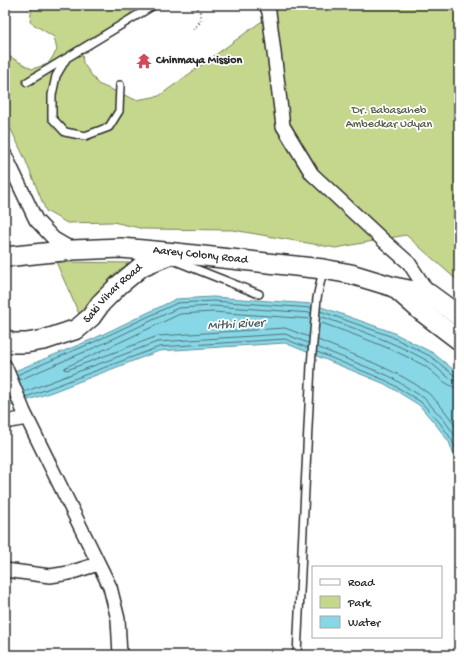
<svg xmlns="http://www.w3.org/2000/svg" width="464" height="660" font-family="'Gochi Hand',sans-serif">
<rect width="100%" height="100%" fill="#fff"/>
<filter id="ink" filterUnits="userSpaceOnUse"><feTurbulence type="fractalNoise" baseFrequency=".025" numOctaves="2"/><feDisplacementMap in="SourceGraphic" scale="8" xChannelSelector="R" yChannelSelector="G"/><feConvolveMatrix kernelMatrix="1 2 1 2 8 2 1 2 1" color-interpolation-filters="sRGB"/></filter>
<g filter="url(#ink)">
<path fill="#c5d78c" stroke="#78815c" d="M 32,5 L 137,5 L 128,16 L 82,54 L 83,63 L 98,84 L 136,100 L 159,96 L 262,21 L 273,5 L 459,5 L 459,282 L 406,235 L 336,248 L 233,230 L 144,229 L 113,222 L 67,223 L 46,211 L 25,159 L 5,117 L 5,54 L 32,69 L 48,64 L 57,50 L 54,37 L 30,22 Z
M 56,262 L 134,263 L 80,316 Z"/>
<path fill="#88d7e6" stroke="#63929b" d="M 213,297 L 313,304 L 392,332 L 433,353 L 459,374 L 459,478 L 458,466 L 449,442 L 437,426 L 419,405 L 385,384 L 285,343 L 159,351 L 52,392 L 5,408 L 5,375 L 93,339 L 176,299 Z
M 459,543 L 459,655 L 458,655 L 454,639 Z"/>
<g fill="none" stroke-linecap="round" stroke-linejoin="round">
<path stroke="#507076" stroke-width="1" d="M 320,311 L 390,336 L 430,356 L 455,376 L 459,377
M 320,316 C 356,329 392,341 426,360 C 436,365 448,381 459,382
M 319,322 C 355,335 390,347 423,365 C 435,372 445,387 459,388
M 309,337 L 285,328 L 158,336 L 67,370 L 64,369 L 66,367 L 99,352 L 180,314 L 213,312 L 311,319
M 318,340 C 353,355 398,370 428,393 C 440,403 450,418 459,431
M 317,347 L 389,376 L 424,398 L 444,420 L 456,437 L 459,444
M 317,352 L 387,381 L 421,402 L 440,423 L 452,440 L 459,458
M 17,375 L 94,342 L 177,303 L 213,301 L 312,308
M 19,380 L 96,347 L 178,308 L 213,306 L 311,313
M 24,392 L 157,342 L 285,334 L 308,343
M 26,397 L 159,347 L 285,339 L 308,348"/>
<defs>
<path id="lane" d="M 66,59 L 56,76 L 52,95 L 52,118 L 65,132 L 85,136 L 109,127 L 119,111 L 120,85
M 27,82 L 154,5
M 173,260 L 259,294
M 297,655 L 311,365 L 317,298 L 323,270"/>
<path id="street" d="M 266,5 L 269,12 L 283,126 L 312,174 L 384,241 L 409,263 L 429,294 L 427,298
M 5,155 L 36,220 L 54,239 L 73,250
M 5,366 L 24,412 L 110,587 L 118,619 L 120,655
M 5,422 L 27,418
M 5,570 L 50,576 L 69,573 L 98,564"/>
<g id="secondary">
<path id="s1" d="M 5,257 L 73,250 L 121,248 L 176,253 L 323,269 L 351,274 L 394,287 L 429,294 L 459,316"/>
<path d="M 395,288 L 421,311 L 459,340"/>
<path id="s2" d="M 5,339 L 10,343 L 26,343 L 44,340 L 77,329 L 91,317 L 101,303 L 119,285 L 142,266 L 171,254"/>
</g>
</defs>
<use href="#lane" stroke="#2b2b2b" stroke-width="10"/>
<use href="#street" stroke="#2b2b2b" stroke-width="16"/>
<use href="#secondary" stroke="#2b2b2b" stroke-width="22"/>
<path stroke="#2b2b2b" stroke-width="2.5" stroke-dasharray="1 3" stroke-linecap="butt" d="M 193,29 L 201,21 L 200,11 L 194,5"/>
<use href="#lane" stroke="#fff" stroke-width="7"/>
<use href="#street" stroke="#fff" stroke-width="13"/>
<use href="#secondary" stroke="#fff" stroke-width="19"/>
</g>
</g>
<defs>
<symbol id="temple-bare" viewBox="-9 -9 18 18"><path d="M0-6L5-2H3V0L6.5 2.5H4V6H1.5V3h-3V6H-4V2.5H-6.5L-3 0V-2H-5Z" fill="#d1495b" stroke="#fff" stroke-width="2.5" paint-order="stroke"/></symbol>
</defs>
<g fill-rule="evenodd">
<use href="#temple-bare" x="133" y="50" width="22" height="22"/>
</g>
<g text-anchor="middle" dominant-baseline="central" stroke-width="3.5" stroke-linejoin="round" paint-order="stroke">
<g font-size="12" font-weight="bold" fill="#2b2b2b" stroke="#fff" text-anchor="start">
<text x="156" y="61">Chinmaya Mission</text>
</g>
<g font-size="12" fill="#595f48" stroke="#fff">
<text x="389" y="111">Dr. Babasaheb<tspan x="389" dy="14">Ambedkar Udyan</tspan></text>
</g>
<g font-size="12" fill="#2b2b2b" stroke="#fff">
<text stroke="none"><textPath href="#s1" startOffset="196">Aarey Colony Road</textPath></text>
<text stroke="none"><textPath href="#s2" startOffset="126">Saki Vihar Road</textPath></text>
</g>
<g font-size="13" font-style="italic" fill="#475f63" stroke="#fff">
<text transform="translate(236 325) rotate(-3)">Mithi River</text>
</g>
</g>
<rect width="464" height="660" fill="none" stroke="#fff" stroke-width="20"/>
<rect x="10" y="10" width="444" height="640" fill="none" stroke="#2b2b2b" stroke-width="1.5" filter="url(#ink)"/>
<rect x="312" y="566" width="130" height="72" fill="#ffffff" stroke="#aaaaaa"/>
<rect x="320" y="579" width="20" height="6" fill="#ffffff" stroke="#aaaaaa"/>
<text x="348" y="586" font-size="12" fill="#2b2b2b">Road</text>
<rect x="320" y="596" width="20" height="12" fill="#c5d78c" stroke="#aaaaaa"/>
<text x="348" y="606" font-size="12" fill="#2b2b2b">Park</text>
<rect x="320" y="616" width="20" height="12" fill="#88d7e6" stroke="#aaaaaa"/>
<text x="348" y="626" font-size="12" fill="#2b2b2b">Water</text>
</svg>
